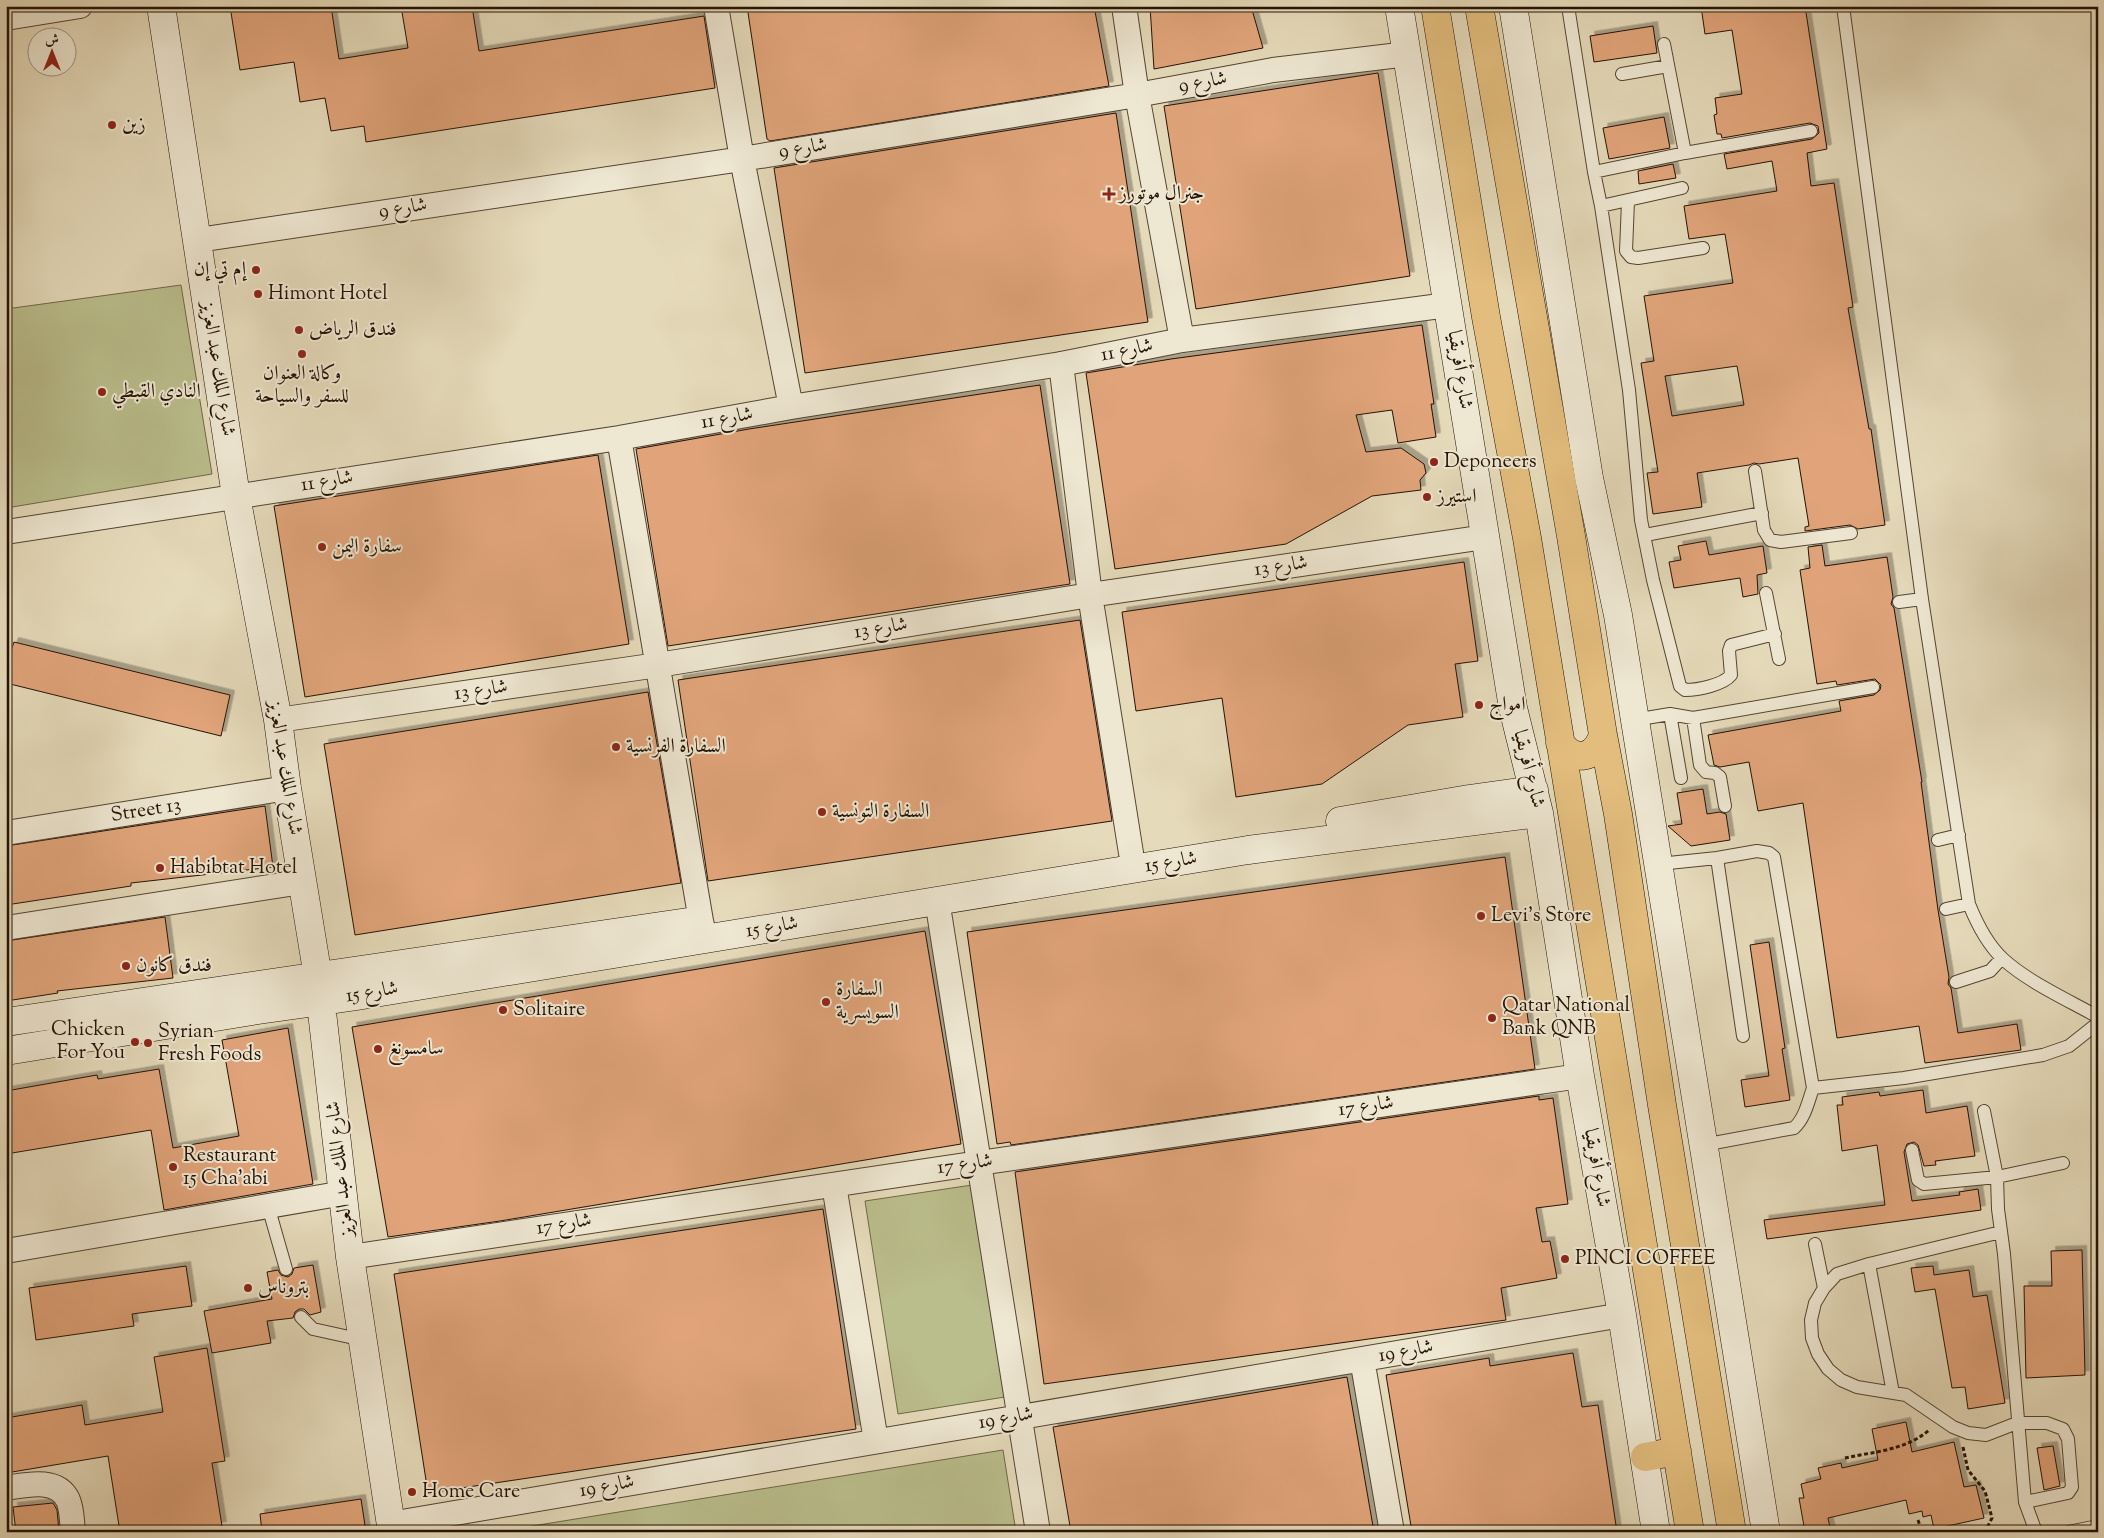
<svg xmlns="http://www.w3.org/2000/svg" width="2104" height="1538" font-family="'Sorts Mill Goudy',Amiri,serif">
<defs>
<filter id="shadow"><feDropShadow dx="4.5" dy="-4.5" stdDeviation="0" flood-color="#0004"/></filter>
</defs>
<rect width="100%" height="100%" fill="#e5daba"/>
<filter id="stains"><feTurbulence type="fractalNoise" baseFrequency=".004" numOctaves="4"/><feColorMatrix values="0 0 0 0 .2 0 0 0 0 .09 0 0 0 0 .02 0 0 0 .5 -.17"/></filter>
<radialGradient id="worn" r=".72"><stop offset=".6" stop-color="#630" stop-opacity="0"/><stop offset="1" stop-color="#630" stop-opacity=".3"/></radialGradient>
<path fill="#babe8c" stroke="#6f6848" d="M 181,285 L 212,474 L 6,508 L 6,309 Z
M 972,1185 L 1005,1397 L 898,1414 L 865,1201 Z
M 1003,1450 L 1016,1532 L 495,1532 Z"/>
<path fill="#e1a47a" stroke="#241204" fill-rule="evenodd" filter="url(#shadow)" d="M 230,6 L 331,6 L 339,59 L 408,48 L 401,6 L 472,6 L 479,51 L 704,16 L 715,88 L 366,142 L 364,126 L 331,131 L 325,98 L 300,102 L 294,62 L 240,70 Z
M 747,6 L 1094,6 L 1109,86 L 770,141 L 767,139 Z
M 1150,6 L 1251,6 L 1263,48 L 1154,69 Z
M 1701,6 L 1805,6 L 1827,149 L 1807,153 L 1811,186 L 1834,183 L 1853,307 L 1848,308 L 1869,429 L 1871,429 L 1885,525 L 1858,529 L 1850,525 L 1805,531 L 1805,527 L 1809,526 L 1798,458 L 1759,464 L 1754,463 L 1749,465 L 1697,473 L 1702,507 L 1653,514 L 1647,473 L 1658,472 L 1641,363 L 1654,361 L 1644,296 L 1733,283 L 1725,234 L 1689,239 L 1684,206 L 1777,191 L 1772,161 L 1727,169 L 1724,154 L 1812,139 L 1819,133 L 1818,126 L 1810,123 L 1722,138 L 1721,134 L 1717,134 L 1714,115 L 1717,114 L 1715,98 L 1742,94 L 1732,30 L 1705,34 ZM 1737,366 L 1744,405 L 1672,416 L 1665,376 Z
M 1653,26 L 1657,53 L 1594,62 L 1590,36 Z
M 1378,73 L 1410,276 L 1196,309 L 1164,106 Z
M 1116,113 L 1148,322 L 805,373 L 774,168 Z
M 1664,117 L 1670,148 L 1609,159 L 1603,128 Z
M 1673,164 L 1676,178 L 1639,184 L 1638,171 Z
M 1422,325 L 1434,404 L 1431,404 L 1436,437 L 1398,443 L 1392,410 L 1356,415 L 1366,452 L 1401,448 L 1424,464 L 1426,473 L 1420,480 L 1421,490 L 1372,496 L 1286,544 L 1115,569 L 1086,373 L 1171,359 Z
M 1040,385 L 1070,584 L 668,646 L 636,449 L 749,429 Z
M 598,455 L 629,644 L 305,697 L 274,506 Z
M 1706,541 L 1709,555 L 1763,546 L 1767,573 L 1757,575 L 1758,594 L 1743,597 L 1740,578 L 1674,588 L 1669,562 L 1681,560 L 1678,546 Z
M 1822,545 L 1825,566 L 1887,557 L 1893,597 L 1891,604 L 1894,608 L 1922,782 L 1921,782 L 1938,910 L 1949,977 L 1948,984 L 1951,988 L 1958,1033 L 2017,1024 L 2021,1050 L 1925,1063 L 1919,1026 L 1837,1038 L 1803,803 L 1758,811 L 1749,762 L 1720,767 L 1714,765 L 1708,735 L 1841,711 L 1839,701 L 1874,695 L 1880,690 L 1881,685 L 1875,679 L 1837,685 L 1836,681 L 1817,684 L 1800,570 L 1810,568 L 1808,547 Z
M 1464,562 L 1478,661 L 1455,664 L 1463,717 L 1408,725 L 1322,784 L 1236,797 L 1222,698 L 1136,711 L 1122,612 Z
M 1080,620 L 1112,821 L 708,881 L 678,680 Z
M 14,642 L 230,695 L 221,736 L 6,683 L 6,665 Z
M 648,692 L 681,883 L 355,935 L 324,744 Z
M 1703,789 L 1707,814 L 1720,812 L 1726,814 L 1730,840 L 1691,846 L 1668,826 L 1682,824 L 1677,793 Z
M 265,806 L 273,867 L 131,883 L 131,886 L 6,905 L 6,846 Z
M 1505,857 L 1535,1069 L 1011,1145 L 1010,1142 L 997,1144 L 967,932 Z
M 165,917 L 173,978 L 57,991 L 58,993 L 6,1001 L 6,941 Z
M 925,931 L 961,1144 L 500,1221 L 388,1237 L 352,1027 Z
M 1769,942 L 1785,1048 L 1782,1049 L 1790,1100 L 1745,1107 L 1741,1080 L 1769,1076 L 1750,945 Z
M 288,1028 L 313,1184 L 164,1210 L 151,1130 L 6,1154 L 6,1091 L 97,1075 L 98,1079 L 159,1069 L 173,1148 L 239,1136 L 222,1040 Z
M 1923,1090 L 1926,1113 L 1967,1106 L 1975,1156 L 1935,1161 L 1936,1165 L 1924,1166 L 1918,1145 L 1914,1142 L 1907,1144 L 1904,1152 L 1912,1201 L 1960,1195 L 1959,1192 L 1978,1189 L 1981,1210 L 1767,1239 L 1764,1220 L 1885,1205 L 1877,1145 L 1842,1151 L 1837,1105 L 1843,1105 L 1842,1097 L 1879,1092 L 1880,1096 Z
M 1539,1096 L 1539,1100 L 1553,1098 L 1568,1204 L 1536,1208 L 1542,1242 L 1550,1241 L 1557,1278 L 1501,1288 L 1506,1320 L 1044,1384 L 1015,1172 Z
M 823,1209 L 856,1429 L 428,1493 L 394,1274 Z
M 2082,1250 L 2085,1375 L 2026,1378 L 2024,1286 L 2052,1286 L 2051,1251 Z
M 313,1265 L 321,1312 L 310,1315 L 304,1309 L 299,1309 L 295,1312 L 293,1318 L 267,1321 L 271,1343 L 212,1353 L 204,1311 L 272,1299 L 267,1272 L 278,1270 L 281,1275 L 288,1277 L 292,1274 L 294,1268 Z
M 186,1266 L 192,1306 L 132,1314 L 134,1326 L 36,1340 L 29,1288 Z
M 1933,1266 L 1934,1275 L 1969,1270 L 1973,1297 L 1987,1295 L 2005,1403 L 1968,1409 L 1965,1387 L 1952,1388 L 1935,1289 L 1915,1292 L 1911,1268 Z
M 207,1348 L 225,1461 L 212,1463 L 222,1526 L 184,1532 L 120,1532 L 108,1456 L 6,1473 L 6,1418 L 82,1405 L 85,1425 L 163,1412 L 154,1357 Z
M 1573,1353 L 1582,1407 L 1598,1405 L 1617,1532 L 1412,1532 L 1386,1375 L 1489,1358 L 1490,1366 Z
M 1347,1377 L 1374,1532 L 1071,1532 L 1053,1427 Z
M 1906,1422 L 1912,1452 L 1954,1442 L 1964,1487 L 1976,1485 L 1984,1518 L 1934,1529 L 1931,1515 L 1923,1517 L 1922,1511 L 1909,1514 L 1906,1500 L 1828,1518 L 1831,1532 L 1805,1532 L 1799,1498 L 1804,1498 L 1801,1484 L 1821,1479 L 1818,1468 L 1841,1463 L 1842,1468 L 1878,1460 L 1872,1429 Z
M 2053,1446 L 2060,1486 L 2044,1490 L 2037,1448 Z
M 361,1499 L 366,1532 L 262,1532 L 260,1514 Z
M 53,1503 L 57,1510 L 59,1532 L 16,1532 L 13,1507 Z"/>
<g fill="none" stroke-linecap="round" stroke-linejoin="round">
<defs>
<path id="lane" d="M 1568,6 L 1594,172 L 1601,206 L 1629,390 L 1641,520 L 1653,580 L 1680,686 L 1685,690 C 1698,690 1723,685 1731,675 L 1729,651 L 1731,645 L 1775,634
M 1843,6 L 1922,599 L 1969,904 C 1977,924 1987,944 2003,959 C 2028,982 2068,1000 2098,1017
M 1664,44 L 1685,153
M 1622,74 L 1668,66
M 1594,172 L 1685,153 L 1811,131
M 1628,201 L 1626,251 L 1631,257 L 1638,258 L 1703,248
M 1601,206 L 1682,188
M 1755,471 L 1764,530 L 1770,540 L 1781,542 L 1851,533
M 1645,535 L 1762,513
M 1766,593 L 1779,659
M 1899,602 L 1922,599
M 1670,714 L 1681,778
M 1693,718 L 1700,765 L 1706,772 L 1715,773 L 1720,777 L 1725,806
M 1634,720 L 1670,714 L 1693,718 L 1873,687
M 1938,840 L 1959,835
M 1717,858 L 1743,1036
M 1659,864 L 1717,858 L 1757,851 L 1769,853 L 1774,857 L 1813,1088 C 1808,1102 1805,1118 1794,1128 L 1703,1145
M 1946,909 L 1969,904
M 1956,982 L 1990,971 L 2002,958
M 1813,1088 L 1904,1078 L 2043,1055 L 2069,1046 L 2098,1023
M 1984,1111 L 1997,1177 L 1998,1209 L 2004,1254 L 2025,1502 L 2036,1532
M 1912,1150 L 1918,1180 L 1924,1184 L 1997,1177 L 2063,1163
M 268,1206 L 286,1269
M 2001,1232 L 1869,1264 L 1837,1274 L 1824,1288 L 1815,1303 L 1811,1320 L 1812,1338 L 1818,1354 L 1828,1369 L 1841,1380 L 1857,1387 L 1906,1395 L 1953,1427 L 1968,1433 L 1986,1435 L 2017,1423 L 2047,1423 L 2063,1429 L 2068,1439 L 2072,1487 L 2068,1493 L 2025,1502
M 1815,1244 L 1824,1288
M 1869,1264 L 1893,1393
M 301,1317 L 313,1329 L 363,1340
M 2068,1532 L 2098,1526"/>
<path id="street" d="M 716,6 L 742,159 L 791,407
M 1124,6 L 1137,95 L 1182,340
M 6,18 L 80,6
M 198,240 L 742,159 L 1137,95 L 1273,70 L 1408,54
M 1061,364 L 1090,595 L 1131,853
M 619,438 L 701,921 L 705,938
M 6,532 L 619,438 L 791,407 L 1061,364 L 1182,340 L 1448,305
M 278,720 L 658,665 L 1090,595 L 1485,537
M 6,833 L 287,788
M 937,900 L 1038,1532
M 6,928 L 302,882
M 834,1185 L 876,1441
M 6,1251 L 344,1193
M 350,1257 L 979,1163 L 1580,1076
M 1362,1359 L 1392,1532
M 6,1488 C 26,1485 57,1477 68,1500 C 72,1509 72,1522 73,1532
M 390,1524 L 1622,1315"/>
<path id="secondary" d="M 161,6 L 236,496 L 278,720 L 287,788 L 318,977 L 350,1257 L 392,1532
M 1399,6 L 1513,708 L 1539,813 L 1580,1076 L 1622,1315 L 1656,1532
M 1513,6 L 1589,478 L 1618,615 L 1766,1532
M 1340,821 L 1469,799 L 1534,790
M 6,1022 L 688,922
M 6,1051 L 258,1010 L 357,996 L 1248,850 L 1539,813"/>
<path id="highway" d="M 1435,6 L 1486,317 L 1527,538 L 1690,1532
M 1479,6 L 1571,536 L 1603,735 L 1618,814 L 1662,1105 L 1732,1532
M 1560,743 C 1575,763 1595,759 1603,735
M 1645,1457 L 1677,1451"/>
</defs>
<use href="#lane" stroke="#544432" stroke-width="14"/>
<use href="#street" stroke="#544432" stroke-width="26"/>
<use href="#secondary" stroke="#241204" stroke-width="29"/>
<use href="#highway" stroke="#241204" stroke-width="29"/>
<path stroke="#241204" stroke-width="3" stroke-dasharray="4 2.5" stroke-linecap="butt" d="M 1963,1447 L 1968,1470 L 1985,1491 L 1992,1518 L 1987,1528 L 1972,1532
M 1845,1458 C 1872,1452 1907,1450 1929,1430
M 1918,1520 L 1922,1532"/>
<use href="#lane" stroke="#eee7d2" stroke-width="12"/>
<use href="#street" stroke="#eee7d2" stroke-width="24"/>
<use href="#secondary" stroke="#eee7d2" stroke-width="28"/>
<use href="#highway" stroke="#e2bd7d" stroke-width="28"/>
</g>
<g fill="#8f2418" stroke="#eee7d2" stroke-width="2">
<circle cx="112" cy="125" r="5"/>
<path d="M1106.5 186.5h5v5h5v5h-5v5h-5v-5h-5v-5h5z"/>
<circle cx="256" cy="270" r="5"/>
<circle cx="258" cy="294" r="5"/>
<circle cx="299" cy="330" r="5"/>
<circle cx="302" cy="354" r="5"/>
<circle cx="102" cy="392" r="5"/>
<circle cx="1434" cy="462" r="5"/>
<circle cx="1427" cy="497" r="5"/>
<circle cx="322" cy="547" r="5"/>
<circle cx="1479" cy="705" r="5"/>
<circle cx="616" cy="747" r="5"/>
<circle cx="822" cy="812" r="5"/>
<circle cx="160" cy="868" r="5"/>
<circle cx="1481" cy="916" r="5"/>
<circle cx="126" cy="966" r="5"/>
<circle cx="826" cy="1002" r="5"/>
<circle cx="503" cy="1010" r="5"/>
<circle cx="1492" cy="1018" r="5"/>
<circle cx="135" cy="1042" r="5"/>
<circle cx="148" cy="1043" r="5"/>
<circle cx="378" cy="1049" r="5"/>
<circle cx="173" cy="1167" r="5"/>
<circle cx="1565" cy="1259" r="5"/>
<circle cx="248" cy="1288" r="5"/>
<circle cx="412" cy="1492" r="5"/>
</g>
<g text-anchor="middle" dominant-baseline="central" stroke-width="4" stroke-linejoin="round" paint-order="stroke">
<g font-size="20" fill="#241204" stroke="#eee7d2">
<text transform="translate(1203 83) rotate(-10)">شارع 9</text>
<text transform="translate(803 149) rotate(-9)">شارع 9</text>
<text transform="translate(403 209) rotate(-9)">شارع 9</text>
<text transform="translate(1127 351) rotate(-11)">شارع 11</text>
<text transform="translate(217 369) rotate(81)">شارع الملك عبد العزيز</text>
<text transform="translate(1459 370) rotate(81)">شارع أفريقيا</text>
<text transform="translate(727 419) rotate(-10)">شارع 11</text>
<text transform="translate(327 482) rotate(-9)">شارع 11</text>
<text transform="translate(1281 567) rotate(-8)">شارع 13</text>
<text transform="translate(881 629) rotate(-9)">شارع 13</text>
<text transform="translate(481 691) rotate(-8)">شارع 13</text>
<text transform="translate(284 768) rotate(81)">شارع الملك عبد العزيز</text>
<text transform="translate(1528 769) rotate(76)">شارع أفريقيا</text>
<text transform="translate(146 811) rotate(-9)">Street 13</text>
<text transform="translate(1171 863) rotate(-9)">شارع 15</text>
<text transform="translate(772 928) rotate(-9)">شارع 15</text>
<text transform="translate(372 993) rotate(-9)">شارع 15</text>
<text transform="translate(1366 1107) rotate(-8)">شارع 17</text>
<text transform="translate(965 1165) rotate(-8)">شارع 17</text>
<text transform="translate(1596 1168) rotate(80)">شارع أفريقيا</text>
<text transform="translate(341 1169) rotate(-96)">شارع الملك عبد العزيز</text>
<text transform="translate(564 1225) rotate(-9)">شارع 17</text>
<text transform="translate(1406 1352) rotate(-10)">شارع 19</text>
<text transform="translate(1006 1419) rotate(-10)">شارع 19</text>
<text transform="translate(607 1487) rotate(-10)">شارع 19</text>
</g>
<g font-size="20" fill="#241204" stroke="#eee7d2" text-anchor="start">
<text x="122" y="125">زين</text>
<text x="1119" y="194">جنرال موتورز</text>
<text x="246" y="270" text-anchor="end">إم تي إن</text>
<text x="268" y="294">Himont Hotel</text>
<text x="309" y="330">فندق الرياض</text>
<text x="302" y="374" text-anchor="middle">وكالة العنوان<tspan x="302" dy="23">للسفر والسياحة</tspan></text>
<text x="112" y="392">النادي القبطي</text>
<text x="1444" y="462">Deponeers</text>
<text x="1437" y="497">استيرز</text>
<text x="332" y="547">سفارة اليمن</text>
<text x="1489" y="705">امواج</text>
<text x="626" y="747">السفارة الفرنسية</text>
<text x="832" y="812">السفارة التونسية</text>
<text x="170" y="868">Habibtat Hotel</text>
<text x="1491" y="916">Levi's Store</text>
<text x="136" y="966">فندق كانون</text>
<text x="836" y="990">السفارة<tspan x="836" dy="23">السويسرية</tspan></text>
<text x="1502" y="1006">Qatar National<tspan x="1502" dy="23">Bank QNB</tspan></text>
<text x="513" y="1010">Solitaire</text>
<text x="125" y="1030" text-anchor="end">Chicken<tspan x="125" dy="23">For You</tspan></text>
<text x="158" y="1032">Syrian<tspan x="158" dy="23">Fresh Foods</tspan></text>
<text x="388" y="1049">سامسونغ</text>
<text x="183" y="1156">Restaurant<tspan x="183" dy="23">15 Cha'abi</tspan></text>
<text x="1575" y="1259">PINCI COFFEE</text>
<text x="258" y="1288">بتروناس</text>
<text x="422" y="1492">Home Care</text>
</g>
</g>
<rect width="2104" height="1538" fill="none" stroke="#e5daba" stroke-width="25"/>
<rect x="8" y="8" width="2089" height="1523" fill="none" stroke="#241204" stroke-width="2.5"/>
<rect x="12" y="12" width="2079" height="1513" fill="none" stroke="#241204"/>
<g transform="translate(52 52)"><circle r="24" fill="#eee7d2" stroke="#9d9280"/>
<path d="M0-4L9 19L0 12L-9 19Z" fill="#8f2418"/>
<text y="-8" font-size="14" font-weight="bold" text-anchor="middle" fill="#241204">ش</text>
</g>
<rect width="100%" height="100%" filter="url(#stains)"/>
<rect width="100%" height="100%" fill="url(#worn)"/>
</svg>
